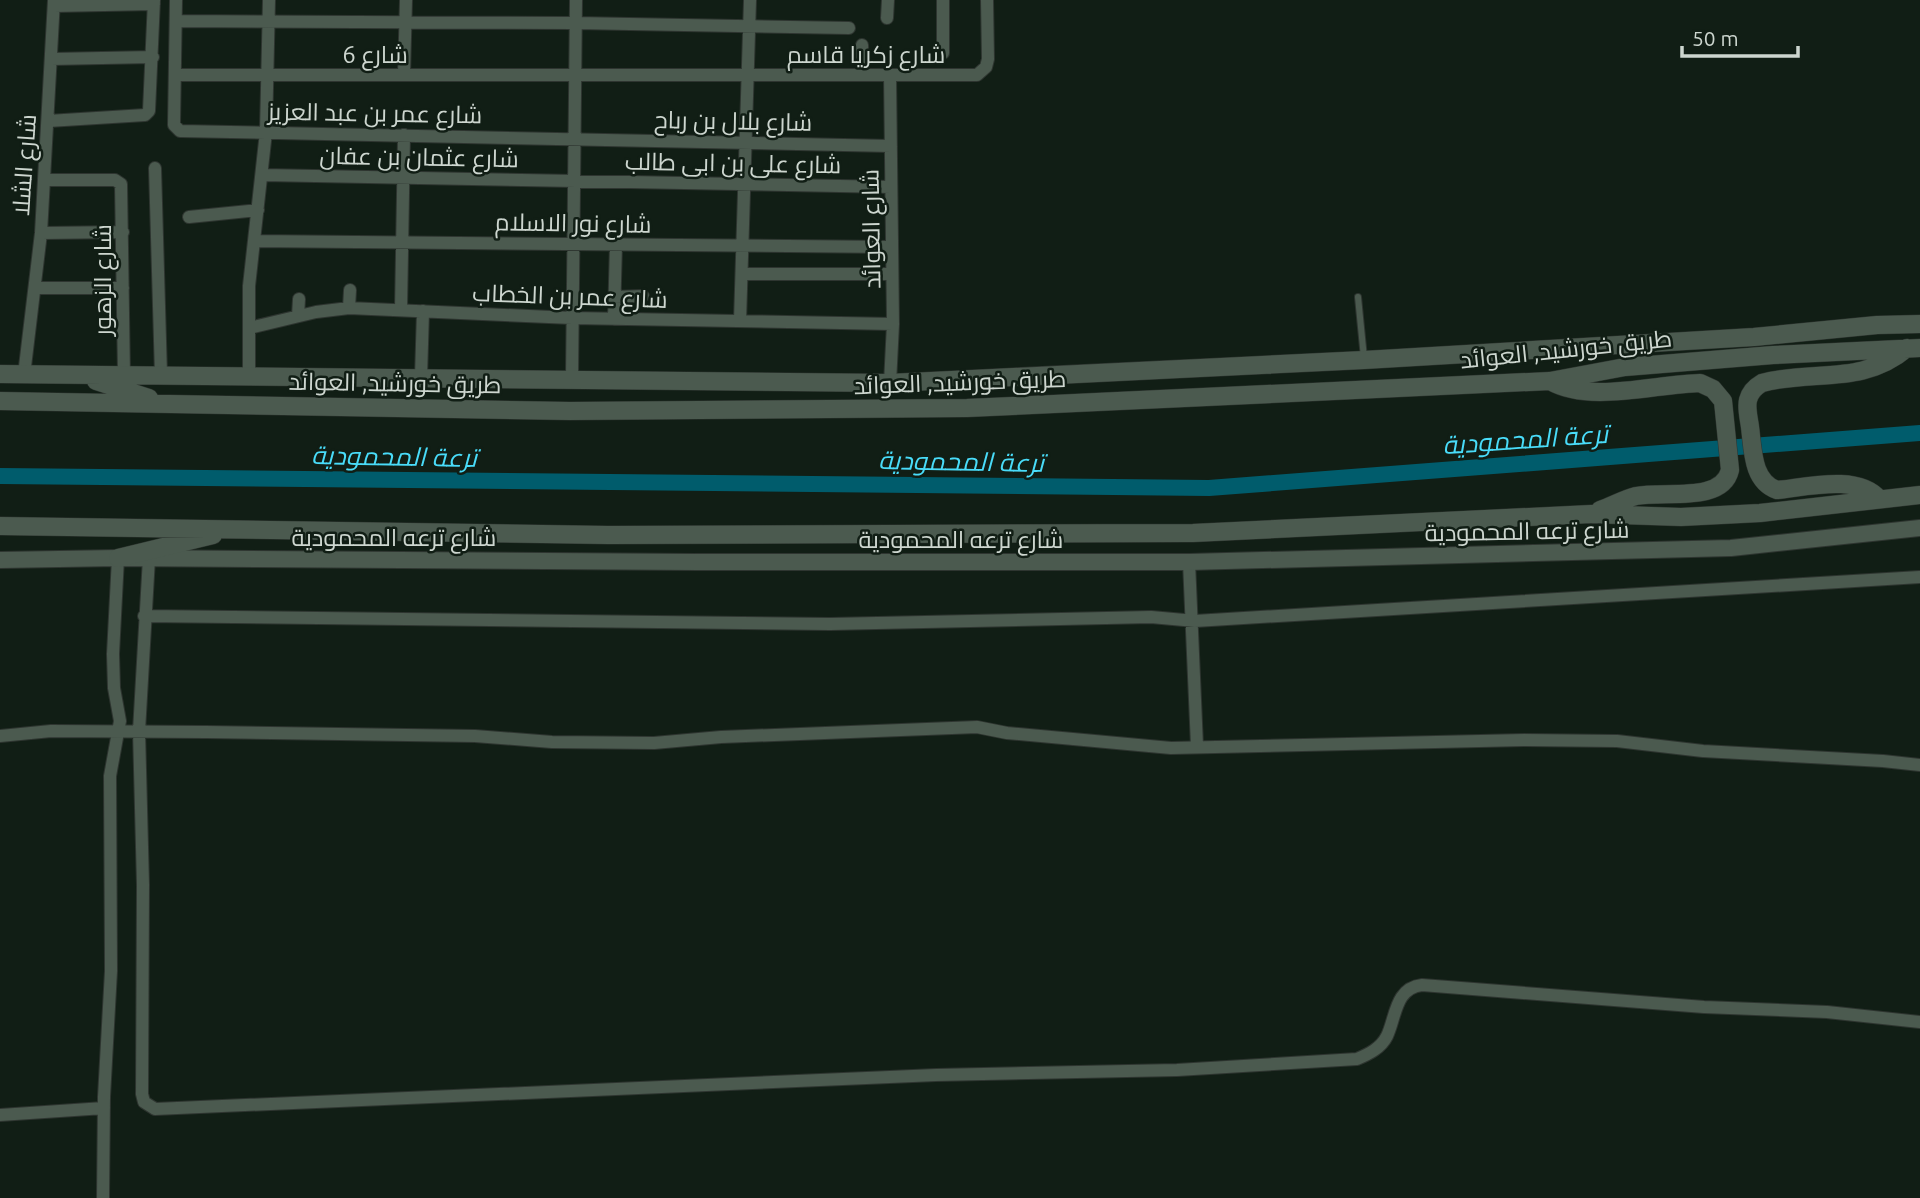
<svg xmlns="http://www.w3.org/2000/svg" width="1920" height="1198" font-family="Ubuntu,Cairo,sans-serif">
<rect width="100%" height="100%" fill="#111e15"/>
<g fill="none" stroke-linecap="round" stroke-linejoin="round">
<path stroke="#005c6c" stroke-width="16" d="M 0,476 L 1209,488 L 1920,433"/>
<defs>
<path id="service" d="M 1358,297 L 1364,358"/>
<path id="minor" d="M 176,0 L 174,125 L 180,131 L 891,146
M 54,6 L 154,4
M 887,18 L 888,0
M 176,21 L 576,23 L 849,28
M 862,45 L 863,75
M 943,53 L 943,0
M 51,59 L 153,57
M 175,75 L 977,75 L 986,67 L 988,59 L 987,0
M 404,75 L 406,0
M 48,121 L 145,115 L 149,111 L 154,0
M 155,168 L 161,375
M 263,175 L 891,187
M 44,180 L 115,180 L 121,184 L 124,376
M 189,217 L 258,210
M 41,233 L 123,232
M 254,241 L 892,247
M 742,274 L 892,274
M 35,288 L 123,288
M 614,297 L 643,296
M 349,308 L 350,290
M 401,310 L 404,135
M 298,316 L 299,299
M 614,319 L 616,244
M 740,321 L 750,0
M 249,328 L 316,312 L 349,308 L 572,318 L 893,324
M 24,375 L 41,233 L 54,0
M 249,375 L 249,286 L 266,132 L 269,0
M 421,377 L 423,311
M 572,379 L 576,0
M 890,383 L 893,324 L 890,75
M 149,558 L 139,731 L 143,885 L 142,1094 L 144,1102 L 155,1109 L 936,1075 L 1177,1070 L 1357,1059 C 1369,1054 1381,1048 1387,1036 C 1396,1017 1395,988 1422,985 L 1704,1007 L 1827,1012 L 1920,1022
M 1189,562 L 1197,746
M 144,616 L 830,624 L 1151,617 L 1195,621 L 1920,577
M 0,736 L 51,731 L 206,732 L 475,736 L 552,742 L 654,743 L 721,737 L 977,727 L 1007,733 L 1171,748 L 1524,740 L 1617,741 L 1703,751 L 1883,761 L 1920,765
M 0,1115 L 104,1108
M 103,1198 L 104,1097 L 111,971 L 110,776 L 120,721 L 114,688 L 113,654 L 118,558"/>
<path id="tertiary" d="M 0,560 L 118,558 L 695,562 L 1189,562 L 1731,548 L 1920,528"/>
<path id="secondary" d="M 0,374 L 890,383 L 1364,360 L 1754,337 L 1877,325 L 1920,324
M 96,381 L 149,398
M 1550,381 C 1590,404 1655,384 1700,383 L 1713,389 L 1723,401 L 1730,470 C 1722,504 1663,490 1636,496 C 1624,499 1612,506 1600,510
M 0,401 L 570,411 L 967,408 L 1550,381 L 1625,367 L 1773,355 L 1920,348
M 1879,499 C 1858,474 1807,487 1777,490 C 1752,481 1753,450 1750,427 C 1749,419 1746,408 1748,400 C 1750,392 1755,387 1762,383 C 1814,369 1862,386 1907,348
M 0,526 L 608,535 L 1193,533 L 1591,514 L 1681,517 L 1760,513 L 1920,495
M 118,558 L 213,535"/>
</defs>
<use href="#service" stroke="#2e3530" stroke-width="8"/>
<use href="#minor" stroke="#2e3530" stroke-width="14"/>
<use href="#tertiary" stroke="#2e3530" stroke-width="18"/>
<use href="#secondary" stroke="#2e3530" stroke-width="19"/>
<use href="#service" stroke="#4b5a4f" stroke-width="6"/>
<use href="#minor" stroke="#4b5a4f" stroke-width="12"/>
<use href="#tertiary" stroke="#4b5a4f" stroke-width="16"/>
<use href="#secondary" stroke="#4b5a4f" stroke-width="18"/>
</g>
<g text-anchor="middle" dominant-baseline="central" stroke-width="5" stroke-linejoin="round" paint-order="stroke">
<g font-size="24" fill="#cdd6cf" stroke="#111e15">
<text x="375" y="54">شارع 6</text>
<text x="866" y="54">شارع زكريا قاسم</text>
<text transform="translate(375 113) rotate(1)">شارع عمر بن عبد العزيز</text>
<text transform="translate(733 121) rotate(1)">شارع بلال بن رباح</text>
<text transform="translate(419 157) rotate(1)">شارع عثمان بن عفان</text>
<text transform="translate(733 163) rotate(1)">شارع على بن ابى طالب</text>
<text transform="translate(24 165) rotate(-86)">شارع الشلا</text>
<text transform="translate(573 223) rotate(1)">شارع نور الاسلام</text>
<text transform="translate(871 229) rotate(-91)">شارع العوائد</text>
<text transform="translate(102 280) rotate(-90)">شارع الزهور</text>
<text transform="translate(570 296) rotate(2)">شارع عمر بن الخطاب</text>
<text transform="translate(1566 349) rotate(-6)">طريق خورشيد, العوائد</text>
<text transform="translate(960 382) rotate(-2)">طريق خورشيد, العوائد</text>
<text transform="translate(395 383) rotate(1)">طريق خورشيد, العوائد</text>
<text transform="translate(1527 531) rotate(-1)">شارع ترعه المحمودية</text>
<text x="394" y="537">شارع ترعه المحمودية</text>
<text x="961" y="539">شارع ترعه المحمودية</text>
</g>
<g font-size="26" font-style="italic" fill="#49dcf9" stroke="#111e15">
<text transform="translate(1525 439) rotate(-4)">ترعة المحمودية</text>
<text transform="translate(394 456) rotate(1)">ترعة المحمودية</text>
<text transform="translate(961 461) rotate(1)">ترعة المحمودية</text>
</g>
</g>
<path d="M1682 46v10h116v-10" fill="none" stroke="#cdd6cf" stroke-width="3.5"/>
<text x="1692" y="46" font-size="21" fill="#cdd6cf" stroke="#111e15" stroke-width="5" paint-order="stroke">50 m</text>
</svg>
